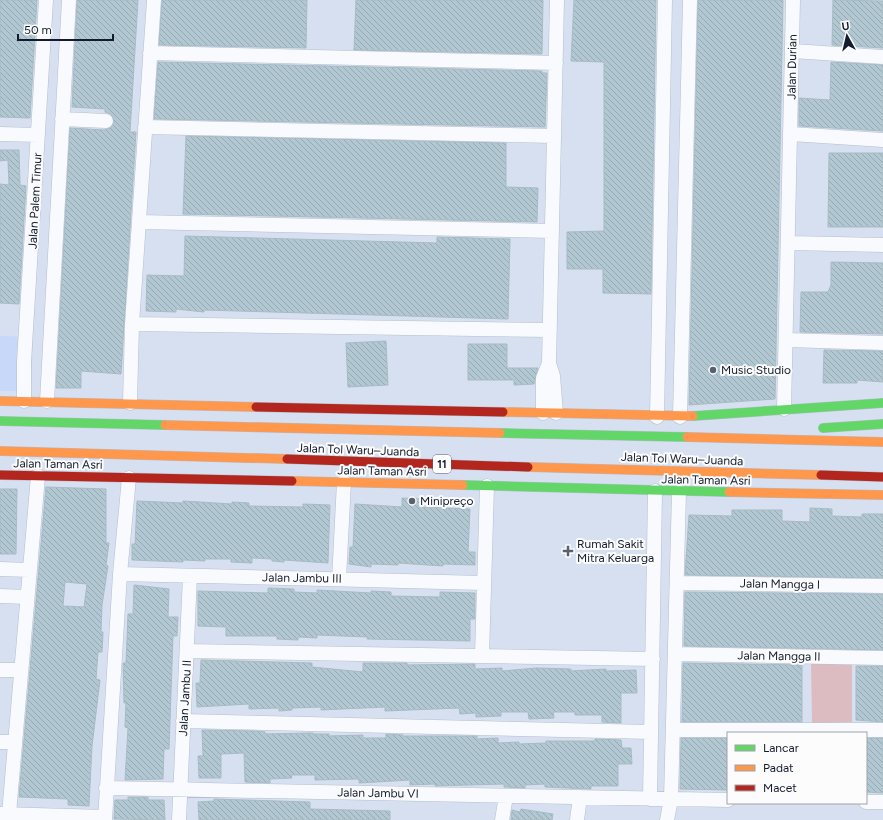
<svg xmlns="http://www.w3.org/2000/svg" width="883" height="820" font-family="Figtree,sans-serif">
<defs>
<pattern id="building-back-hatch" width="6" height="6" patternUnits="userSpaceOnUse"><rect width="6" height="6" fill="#b1c7d1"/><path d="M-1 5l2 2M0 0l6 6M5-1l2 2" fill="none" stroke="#97aab4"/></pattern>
</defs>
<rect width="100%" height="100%" fill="#d6e0f0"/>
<path fill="#c7d8f8" d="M 0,336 L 33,337 L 31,391 L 0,391 Z"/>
<path fill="#dcbcc1" d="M 811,662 L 852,662 L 852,722 L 812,723 Z"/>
<path fill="url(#building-back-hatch)" stroke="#a8bbc4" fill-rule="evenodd" d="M 0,0 L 37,0 L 30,118 L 0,117 Z
M 77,0 L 138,0 L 130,132 L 136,132 L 121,374 L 81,371 L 81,388 L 56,388 L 70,128 L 104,130 L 110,128 L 114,122 L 111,114 L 105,112 L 105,109 L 72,107 Z
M 162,0 L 307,0 L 306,48 L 159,45 Z
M 356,0 L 543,0 L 542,54 L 354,50 Z
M 574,0 L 656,0 L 651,294 L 603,293 L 603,269 L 567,269 L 567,232 L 604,231 L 604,62 L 571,61 Z
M 698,0 L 783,0 L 775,399 L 689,405 Z
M 833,0 L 883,1 L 883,48 L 832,45 Z
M 158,62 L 542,71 L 542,73 L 547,73 L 545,127 L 154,119 Z
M 831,62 L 883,65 L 883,131 L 799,126 L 799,98 L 830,100 Z
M 186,136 L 506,143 L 506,187 L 538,188 L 537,222 L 183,214 Z
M 0,150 L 19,150 L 20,185 L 26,186 L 19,304 L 0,303 L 0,184 L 9,185 L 8,160 L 0,161 Z
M 829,153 L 883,153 L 883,227 L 828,227 Z
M 185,236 L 437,243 L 437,237 L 510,239 L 508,319 L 204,310 L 204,312 L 176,309 L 176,312 L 146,311 L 147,275 L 184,276 Z
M 831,262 L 883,263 L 883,334 L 800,332 L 801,292 L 828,292 L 831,285 Z
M 386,341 L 388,385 L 348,387 L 346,343 Z
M 468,344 L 507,344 L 507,368 L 538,368 L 534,384 L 514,385 L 514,380 L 468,380 Z
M 824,350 L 883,351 L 883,382 L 857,380 L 857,383 L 823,383 Z
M 46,487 L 106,489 L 106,543 L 109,543 L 106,565 L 108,566 L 102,605 L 101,632 L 103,632 L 102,652 L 98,652 L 96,679 L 100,680 L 92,746 L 89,806 L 68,805 L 68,799 L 19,797 ZM 65,582 L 87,584 L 84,607 L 63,606 Z
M 0,489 L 17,489 L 16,554 L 0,554 Z
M 402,498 L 422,499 L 422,507 L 470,509 L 468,552 L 475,552 L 475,565 L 443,564 L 443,566 L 398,563 L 398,565 L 371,564 L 371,567 L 349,564 L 350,547 L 353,547 L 355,504 L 402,507 Z
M 137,501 L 183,503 L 183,501 L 232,504 L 232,502 L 249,503 L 249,506 L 303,507 L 303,504 L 330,505 L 328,563 L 284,560 L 284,562 L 272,561 L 272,559 L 252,558 L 252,563 L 231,562 L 231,559 L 205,559 L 205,561 L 183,560 L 183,562 L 132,560 L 132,544 L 135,544 Z
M 810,508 L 832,509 L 832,516 L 862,517 L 862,514 L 883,514 L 883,578 L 685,575 L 689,515 L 732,516 L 732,510 L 782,510 L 782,521 L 810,522 Z
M 134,585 L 169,589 L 168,617 L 178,617 L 177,636 L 173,636 L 169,749 L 164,749 L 163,779 L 125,780 L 128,728 L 125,727 L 126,703 L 124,703 L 123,663 L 126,663 L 128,614 L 133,614 Z
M 268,588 L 294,589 L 294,592 L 317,593 L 317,590 L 371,593 L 371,591 L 391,592 L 391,596 L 440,597 L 440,592 L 475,593 L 475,619 L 470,619 L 470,641 L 367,639 L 368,637 L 317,635 L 317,638 L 298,637 L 298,640 L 277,639 L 277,636 L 226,636 L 226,627 L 198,626 L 198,591 L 268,593 Z
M 685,592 L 883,594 L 883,650 L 684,646 Z
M 201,660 L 312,663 L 312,667 L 363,672 L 363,663 L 407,663 L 407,665 L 475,664 L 475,669 L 502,668 L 502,671 L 536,668 L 571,669 L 571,671 L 606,669 L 606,671 L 636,670 L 637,693 L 621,693 L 621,723 L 602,722 L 602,715 L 575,715 L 575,712 L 553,712 L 554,718 L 529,719 L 528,712 L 501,712 L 501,716 L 476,717 L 476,713 L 460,714 L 459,708 L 385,711 L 385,707 L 321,710 L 321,707 L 292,708 L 292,710 L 279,711 L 279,708 L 249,709 L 249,704 L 197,707 L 196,683 L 200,683 Z
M 683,663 L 802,665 L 802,722 L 682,722 Z
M 856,666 L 883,666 L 883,722 L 856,720 Z
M 202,730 L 257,731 L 265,732 L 265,734 L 313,733 L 313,734 L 329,734 L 329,736 L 363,735 L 363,738 L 386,738 L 386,734 L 387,734 L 403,735 L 403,736 L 477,736 L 477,739 L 498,738 L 498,743 L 519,742 L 519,744 L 546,743 L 546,741 L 595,741 L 595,739 L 621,740 L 622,748 L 631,748 L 632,764 L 618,764 L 618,786 L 591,786 L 591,789 L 545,787 L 545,784 L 525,785 L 525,788 L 504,787 L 504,784 L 435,786 L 435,784 L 410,785 L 410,780 L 359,783 L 359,779 L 315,780 L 315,775 L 291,775 L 292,778 L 270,779 L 270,783 L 245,782 L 244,753 L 221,754 L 221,778 L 199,778 L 198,756 L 203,756 Z
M 681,738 L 728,738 L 728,790 L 680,789 Z
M 866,738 L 883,738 L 883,793 L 866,792 Z
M 128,797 L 148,797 L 148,800 L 164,800 L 165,820 L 114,819 L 115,800 L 128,800 Z
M 214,799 L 310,802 L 310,809 L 390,811 L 390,820 L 199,820 L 198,802 L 214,801 Z
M 521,809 L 553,814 L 552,820 L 511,820 L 512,810 L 520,812 Z"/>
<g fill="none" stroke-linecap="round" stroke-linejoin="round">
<defs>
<path id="street" d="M 793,51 L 883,57
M 150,53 L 556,63
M 62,119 L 106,121
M 145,127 L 554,136
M 0,134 L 38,135
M 791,134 L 883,140
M 139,222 L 552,231
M 789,243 L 883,245
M 132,324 L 550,330
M 787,340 L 883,343
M 24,401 L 24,362 L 46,0
M 47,401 L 69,0
M 130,403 L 132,324 L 154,0
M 784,409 L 793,0
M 543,413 L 543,378 L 549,363
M 556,413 L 553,376 L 549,363 L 557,0
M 657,417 L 665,0
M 680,417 L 690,0
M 0,569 L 29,570
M 120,574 L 483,583
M 339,579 L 344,482
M 677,583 L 883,586
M 0,596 L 27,597
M 187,651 L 653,659
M 675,654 L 883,658
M 482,656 L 487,486
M 0,670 L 21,670
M 183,721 L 651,732
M 673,730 L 883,730
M 0,742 L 14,742
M 106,788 L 728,800
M 650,799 L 655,491
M 866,802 L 883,802
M 0,814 L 105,817
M 9,814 L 38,476
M 105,820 L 120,574 L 129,478
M 179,820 L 190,576
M 502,820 L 506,796
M 577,820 L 580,797
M 667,820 L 671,799 L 679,492"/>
<path id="fast" d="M 693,416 L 883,403
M 0,421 L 165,425
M 823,428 L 883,424
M 500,433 L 687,437
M 463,485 L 729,492"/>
<path id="slow" d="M 0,401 L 256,407
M 503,412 L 693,416
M 165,425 L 500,433
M 687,437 L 883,442
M 0,451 L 287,459
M 528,467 L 821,475
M 292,481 L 463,485
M 729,492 L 883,495"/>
<path id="jam" d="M 256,407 L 503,412
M 287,459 L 528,467
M 0,475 L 292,481
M 821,475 L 883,477"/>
</defs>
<use href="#street" stroke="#b5becf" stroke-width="15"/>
<use href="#fast" stroke="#b5becf" stroke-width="10"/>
<use href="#slow" stroke="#b5becf" stroke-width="10"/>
<use href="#jam" stroke="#b5becf" stroke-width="10"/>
<use href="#street" stroke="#f9fafd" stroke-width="14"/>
<use href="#fast" stroke="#63d668" stroke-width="9"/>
<use href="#slow" stroke="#ff974d" stroke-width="9"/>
<use href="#jam" stroke="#b3261e" stroke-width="9"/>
</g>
<g fill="#576172" stroke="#fcfcfc" stroke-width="1.5">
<circle cx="713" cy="370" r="4"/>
<circle cx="412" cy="501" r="4"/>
<path d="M566 545h4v4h4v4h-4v4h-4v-4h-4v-4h4z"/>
</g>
<g text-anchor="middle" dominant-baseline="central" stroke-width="4" stroke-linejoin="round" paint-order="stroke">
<rect fill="#fcfcfc" stroke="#595f6c" stroke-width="1" x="433" y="455" width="18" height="18" rx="3"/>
<g font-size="11" font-weight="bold" fill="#131c2e">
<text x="442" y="464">11</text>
</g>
<g font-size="12" fill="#131c2e" stroke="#fcfcfc">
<text transform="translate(792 67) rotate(-89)">Jalan Durian</text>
<text transform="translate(35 201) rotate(-87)">Jalan Palem Timur</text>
<text transform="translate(358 450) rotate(2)">Jalan Tol Waru–Juanda</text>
<text transform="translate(682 459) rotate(2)">Jalan Tol Waru–Juanda</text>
<text transform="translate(58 464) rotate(1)">Jalan Taman Asri</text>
<text transform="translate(382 471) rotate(1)">Jalan Taman Asri</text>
<text transform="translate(706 480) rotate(1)">Jalan Taman Asri</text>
<text transform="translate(302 578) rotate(1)">Jalan Jambu III</text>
<text transform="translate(780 584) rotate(1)">Jalan Mangga I</text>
<text transform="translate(779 656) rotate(1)">Jalan Mangga II</text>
<text transform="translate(185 698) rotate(-87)">Jalan Jambu II</text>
<text transform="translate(378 793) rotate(1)">Jalan Jambu VI</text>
</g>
<g font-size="12" fill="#131c2e" stroke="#fcfcfc" text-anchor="start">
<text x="721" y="370">Music Studio</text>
<text x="420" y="501">Minipreço</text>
<text x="577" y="544">Rumah Sakit<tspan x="577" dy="14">Mitra Keluarga</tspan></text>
</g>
</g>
<rect x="727" y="732" width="140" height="72" fill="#fcfcfc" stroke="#9fa2aa"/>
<rect x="735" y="745" width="20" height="6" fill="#63d668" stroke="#9fa2aa"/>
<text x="763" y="752" font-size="12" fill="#131c2e">Lancar</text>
<rect x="735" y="765" width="20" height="6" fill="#ff974d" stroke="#9fa2aa"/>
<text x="763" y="772" font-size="12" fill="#131c2e">Padat</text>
<rect x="735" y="785" width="20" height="6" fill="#b3261e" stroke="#9fa2aa"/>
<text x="763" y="792" font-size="12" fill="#131c2e">Macet</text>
<g transform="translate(847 36) rotate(352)" stroke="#fcfcfc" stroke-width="3" paint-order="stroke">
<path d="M0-3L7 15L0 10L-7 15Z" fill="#131c2e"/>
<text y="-6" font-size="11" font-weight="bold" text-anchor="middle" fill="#131c2e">U</text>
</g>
<path d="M18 34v6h95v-6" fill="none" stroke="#131c2e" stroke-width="2"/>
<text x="24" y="34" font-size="12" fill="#131c2e" stroke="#fcfcfc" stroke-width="3" paint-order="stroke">50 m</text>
</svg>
